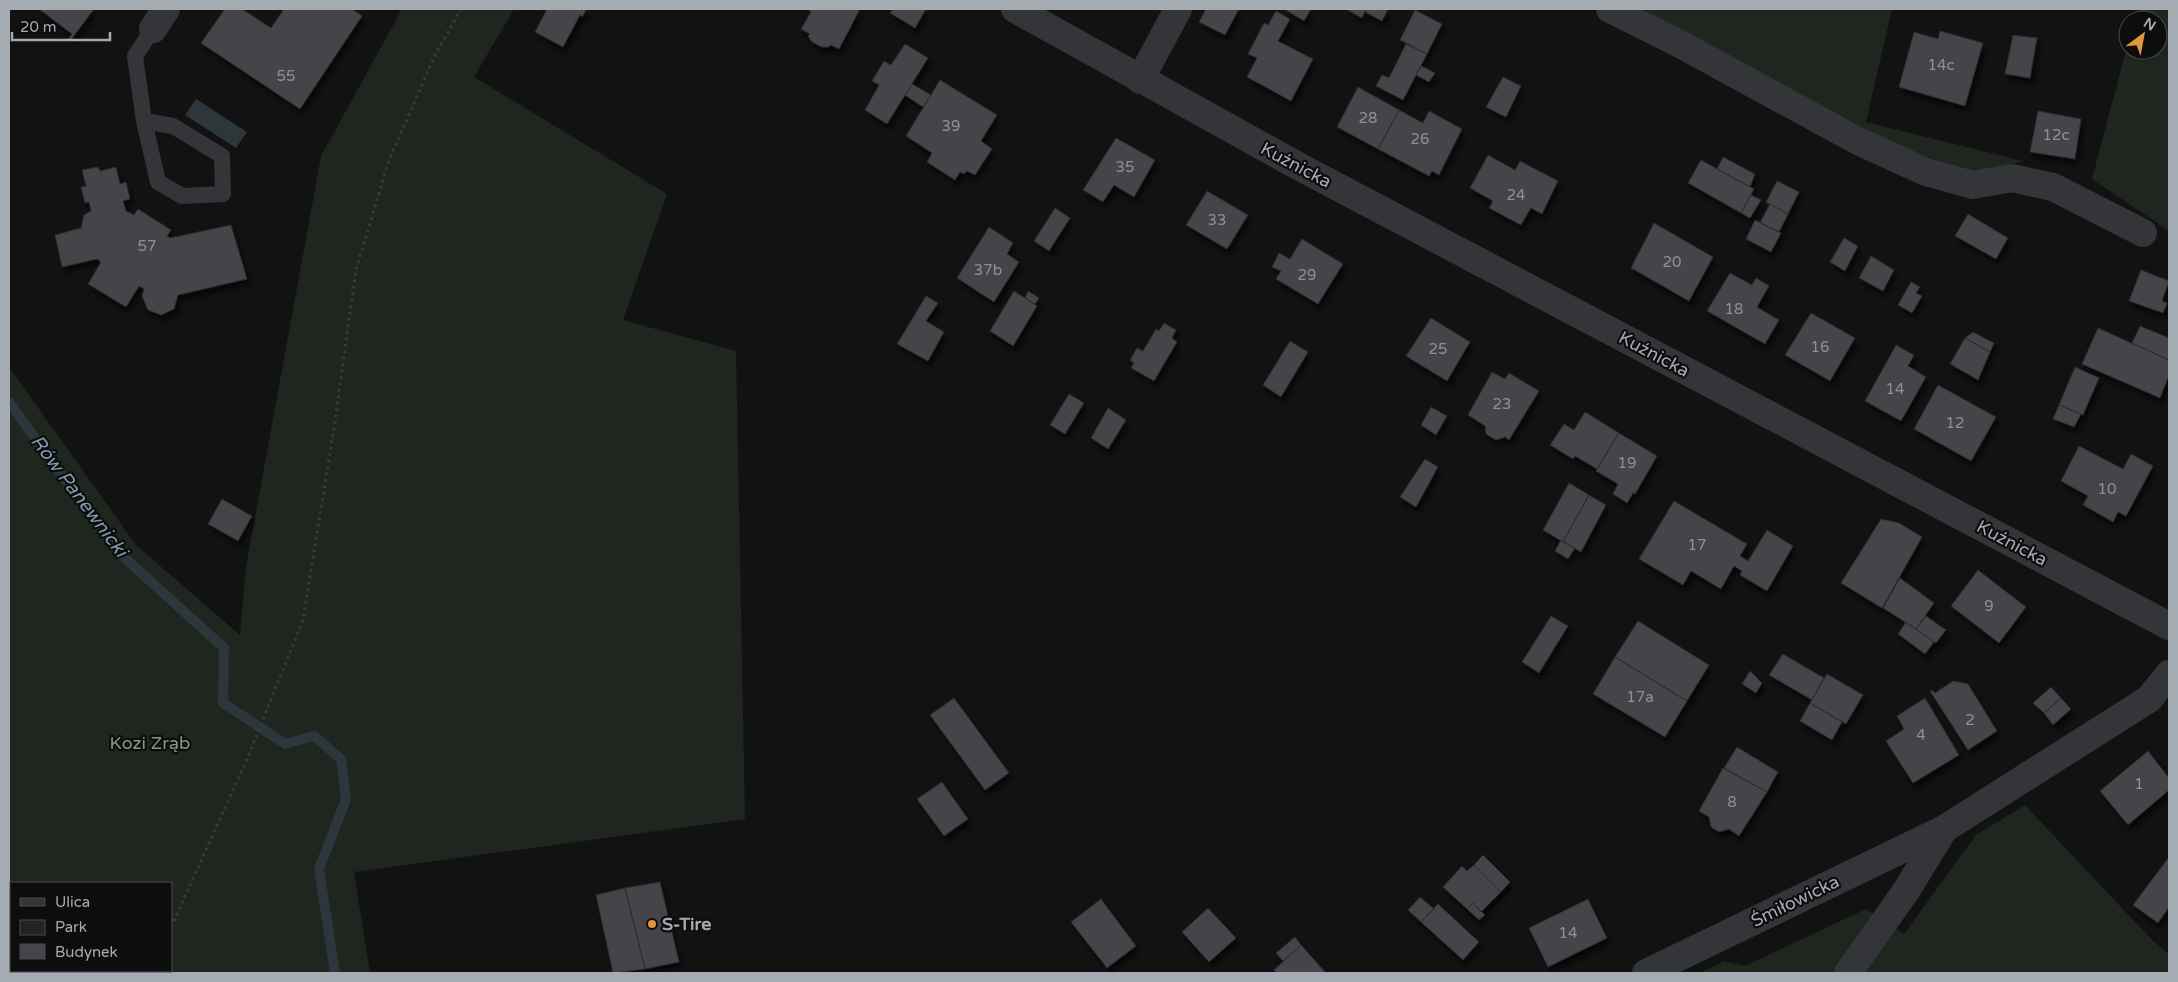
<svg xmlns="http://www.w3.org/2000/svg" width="2178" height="982" font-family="'Varela Round',sans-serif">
<defs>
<filter id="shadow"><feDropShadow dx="3" dy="5.5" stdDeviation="2.5" flood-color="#0009"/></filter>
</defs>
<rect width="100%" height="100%" fill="#121213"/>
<path fill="#1f261f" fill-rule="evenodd" d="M 402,9 L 514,9 L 474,77 L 667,194 L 623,320 L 736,351 L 745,819 L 354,872 L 370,973 L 9,973 L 9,367 L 136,545 L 240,635 L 246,567 L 321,156 ZM 171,883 L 171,971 L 11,971 L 11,883 Z
M 1641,9 L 1892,9 L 1866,122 L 2023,161 L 1973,174 L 1891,143 Z
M 2137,9 L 2169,9 L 2169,231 L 2092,179 L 2128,43 L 2128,50 L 2158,50 L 2158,20 L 2134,20 Z
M 2025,805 L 2152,940 L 2169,954 L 2169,973 L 1701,973 L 1724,961 L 1745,966 L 1866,909 L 1904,934 L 1976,835 Z"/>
<path fill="#2d363b" d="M 196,99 L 247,132 L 236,148 L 185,115 Z"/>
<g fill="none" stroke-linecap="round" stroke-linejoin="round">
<path stroke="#2d363b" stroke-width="10" d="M 9,402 L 116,550 L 224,648 L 223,703 L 285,744 L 314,736 L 341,759 L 346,799 L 319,869 L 335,973"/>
</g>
<path fill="#444549" stroke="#2c2d2f" filter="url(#shadow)" d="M 39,9 L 94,9 L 70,41 L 68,39 L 72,34 Z
M 225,9 L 242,9 L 271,28 L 284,9 L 352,9 L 362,16 L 300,109 L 201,43 Z
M 547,9 L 587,9 L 582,17 L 580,15 L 563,47 L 535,32 Z
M 808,9 L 860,9 L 839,49 L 831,45 L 829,47 L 822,47 L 812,42 L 808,36 L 810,34 L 801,29 L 811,12 Z
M 893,9 L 926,9 L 915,28 L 890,13 Z
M 1206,9 L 1239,9 L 1225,35 L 1199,22 Z
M 1284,9 L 1311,9 L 1304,21 Z
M 1346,9 L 1366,9 L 1362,18 Z
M 1366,9 L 1388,9 L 1382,21 L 1365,12 Z
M 1415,10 L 1442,24 L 1427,54 L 1400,40 Z
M 1276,11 L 1290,19 L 1278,41 L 1313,59 L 1291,101 L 1247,77 L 1257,58 L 1248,54 L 1264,23 L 1268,25 Z
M 1940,31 L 1983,43 L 1965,106 L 1899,87 L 1914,32 L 1938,39 Z
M 2013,35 L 2037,38 L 2030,78 L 2005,74 Z
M 905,44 L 928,58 L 887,124 L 865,110 L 879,85 L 872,81 L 884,61 L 891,65 Z
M 1406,44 L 1427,54 L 1403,100 L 1376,86 L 1382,75 L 1389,78 Z
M 1421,66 L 1435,73 L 1429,82 L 1416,75 Z
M 1503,77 L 1521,86 L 1506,117 L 1486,107 Z
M 940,80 L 997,115 L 981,141 L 992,149 L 975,175 L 967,171 L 964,174 L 960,172 L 955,180 L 927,162 L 932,153 L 906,136 Z
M 912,84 L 931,95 L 923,107 L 905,95 Z
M 1358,87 L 1399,110 L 1378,149 L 1337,127 Z
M 1399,110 L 1423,123 L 1429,111 L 1462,129 L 1439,175 L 1432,171 L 1429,176 L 1378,149 Z
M 2038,111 L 2081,119 L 2075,159 L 2030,152 Z
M 1116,138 L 1155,160 L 1134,197 L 1114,185 L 1103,202 L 1083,190 Z
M 1488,155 L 1515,170 L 1520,161 L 1558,181 L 1542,214 L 1531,208 L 1521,225 L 1489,208 L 1493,201 L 1470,188 Z
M 1723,157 L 1755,174 L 1750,187 L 1717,169 Z
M 1701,160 L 1754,189 L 1741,213 L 1688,183 Z
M 98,167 L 100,171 L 116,167 L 120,184 L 126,182 L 130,199 L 123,201 L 126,211 L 134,215 L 138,209 L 171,230 L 167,236 L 170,238 L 231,225 L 247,279 L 178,295 L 174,309 L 161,315 L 148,310 L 142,296 L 144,289 L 139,286 L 126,307 L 88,284 L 101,262 L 97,259 L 62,267 L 55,235 L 81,228 L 84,215 L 91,211 L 89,202 L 85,203 L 81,187 L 86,186 L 82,170 Z
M 1777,181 L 1799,192 L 1788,214 L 1766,202 Z
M 1207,191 L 1248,215 L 1227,249 L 1186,225 Z
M 1751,195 L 1761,200 L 1750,218 L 1741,213 Z
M 1770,204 L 1788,214 L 1779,232 L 1760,223 Z
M 1055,208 L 1070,218 L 1049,251 L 1034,241 Z
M 1968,214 L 2008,238 L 1996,259 L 1955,236 Z
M 1755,220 L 1781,233 L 1771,252 L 1746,239 Z
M 1654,223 L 1713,257 L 1689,301 L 1631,268 Z
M 989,227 L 1013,243 L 1007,254 L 1019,262 L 994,302 L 957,278 Z
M 1844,238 L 1858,246 L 1845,271 L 1830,262 Z
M 1302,239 L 1343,264 L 1318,304 L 1276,279 L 1281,271 L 1272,267 L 1279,253 L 1290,259 Z
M 1871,256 L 1894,270 L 1883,291 L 1859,278 Z
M 2141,270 L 2169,281 L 2162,301 L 2167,303 L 2163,313 L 2129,301 Z
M 1730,273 L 1752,285 L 1756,278 L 1769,286 L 1757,307 L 1779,320 L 1765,344 L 1707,311 Z
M 1911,282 L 1920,287 L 1916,293 L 1922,296 L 1912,313 L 1898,305 Z
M 1014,291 L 1037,306 L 1013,346 L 990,331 Z
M 1028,291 L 1039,298 L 1035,304 L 1025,298 Z
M 926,296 L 938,303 L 926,321 L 944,332 L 928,361 L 897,344 Z
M 1811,313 L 1855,338 L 1830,381 L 1785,355 Z
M 1431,318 L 1470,342 L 1447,381 L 1406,356 Z
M 1164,323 L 1176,330 L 1172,338 L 1177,342 L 1154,381 L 1131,368 L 1134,363 L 1130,360 L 1137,348 L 1143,351 L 1156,329 L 1159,331 Z
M 2140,326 L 2169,338 L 2169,360 L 2132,343 Z
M 2098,328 L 2169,360 L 2169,375 L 2160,398 L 2082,364 Z
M 1973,332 L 1994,343 L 1990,352 L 1965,338 Z
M 1965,338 L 1990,352 L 1978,380 L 1950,364 Z
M 1290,341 L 1308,352 L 1281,397 L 1263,385 Z
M 1896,345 L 1914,355 L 1908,366 L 1926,377 L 1901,421 L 1865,401 Z
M 2075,367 L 2099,378 L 2083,415 L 2059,405 Z
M 1492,372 L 1505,379 L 1509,373 L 1539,391 L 1509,440 L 1505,437 L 1496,440 L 1486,434 L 1485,426 L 1468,415 Z
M 1938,385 L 1996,417 L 1971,461 L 1914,429 Z
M 1069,394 L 1084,403 L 1065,434 L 1050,425 Z
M 2059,405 L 2081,414 L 2074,427 L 2053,419 Z
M 1431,407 L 1447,416 L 1436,435 L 1421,425 Z
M 1108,408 L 1126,420 L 1108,449 L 1091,438 Z
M 1585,412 L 1619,433 L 1597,469 L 1575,456 L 1573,459 L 1550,445 L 1564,424 L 1574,430 Z
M 1619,433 L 1657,456 L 1635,494 L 1633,493 L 1627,503 L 1613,494 L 1618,484 L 1596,471 Z
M 2079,446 L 2123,469 L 2131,454 L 2153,466 L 2126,516 L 2118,512 L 2113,522 L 2083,505 L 2088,496 L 2061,481 Z
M 1425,459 L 1438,467 L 1416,507 L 1400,497 Z
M 1569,483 L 1589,495 L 1563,542 L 1543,530 Z
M 1589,495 L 1606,505 L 1581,552 L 1563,542 Z
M 222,499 L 252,516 L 238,541 L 208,524 Z
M 1674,501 L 1747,544 L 1740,556 L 1748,561 L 1767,530 L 1793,546 L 1767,591 L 1740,575 L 1742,571 L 1734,566 L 1721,589 L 1691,571 L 1683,585 L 1639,559 Z
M 1881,519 L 1899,523 L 1922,537 L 1882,608 L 1841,583 Z
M 1561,540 L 1575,548 L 1568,559 L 1555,551 Z
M 1978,570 L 2026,607 L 1999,643 L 1951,606 Z
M 1900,578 L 1934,603 L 1916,629 L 1883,608 Z
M 1551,616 L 1568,626 L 1539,673 L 1522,662 Z
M 1926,616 L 1946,630 L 1936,643 L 1916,629 Z
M 1638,621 L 1709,665 L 1687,701 L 1615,657 Z
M 1906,622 L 1934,642 L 1925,654 L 1898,634 Z
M 1783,654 L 1824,678 L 1812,700 L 1769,675 Z
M 1615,657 L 1687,701 L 1665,737 L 1593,694 Z
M 1750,671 L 1762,683 L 1756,693 L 1742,684 Z
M 1827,674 L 1863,695 L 1846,724 L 1810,703 Z
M 1953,681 L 1968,684 L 1997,731 L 1968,750 L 1930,691 L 1932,690 L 1935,693 Z
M 2051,687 L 2061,698 L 2044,713 L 2033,703 Z
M 954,698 L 1009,773 L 985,790 L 930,715 Z
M 1925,698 L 1959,755 L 1913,783 L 1886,741 L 1904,729 L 1897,716 Z
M 2061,698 L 2071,709 L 2053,725 L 2044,713 Z
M 1810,703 L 1842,722 L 1832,740 L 1800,721 Z
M 1737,747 L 1778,772 L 1767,792 L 1724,768 Z
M 2148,751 L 2169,778 L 2169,790 L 2128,825 L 2100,791 Z
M 1723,768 L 1767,792 L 1739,836 L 1729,829 L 1719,832 L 1711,827 L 1709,817 L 1699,811 Z
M 942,782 L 968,819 L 944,836 L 917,799 Z
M 1483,855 L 1510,882 L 1501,892 L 1474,865 Z
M 2169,857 L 2169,907 L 2158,923 L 2133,905 Z
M 1474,865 L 1501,892 L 1481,912 L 1473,903 L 1467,909 L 1443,887 L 1462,866 L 1467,871 Z
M 660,882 L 679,962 L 645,969 L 625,888 Z
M 625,888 L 645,969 L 613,973 L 596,895 Z
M 1420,897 L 1434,909 L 1421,922 L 1408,910 Z
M 1101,899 L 1136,946 L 1107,968 L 1071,922 Z
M 1588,899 L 1607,938 L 1548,967 L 1529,928 Z
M 1473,903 L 1485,915 L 1479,920 L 1467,909 Z
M 1438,904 L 1479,942 L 1463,960 L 1421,922 Z
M 1208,908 L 1236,938 L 1209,962 L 1182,932 Z
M 1295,937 L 1301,945 L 1283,961 L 1276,953 Z
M 1301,945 L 1326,973 L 1277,973 L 1274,970 Z"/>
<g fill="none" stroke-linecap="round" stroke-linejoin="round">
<path stroke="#393c3f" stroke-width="3" stroke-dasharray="2.5 4" stroke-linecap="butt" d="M 171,927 L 247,759 L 303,620 L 335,421 L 356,270 L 389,160 L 435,55 L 461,9
M 151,973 L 152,971"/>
<path stroke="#333538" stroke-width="16" d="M 144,121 L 173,126 L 222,156 L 223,194 L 182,196 L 158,182 L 144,121 L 135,56 L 153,29"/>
<path stroke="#333538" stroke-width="28" d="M 1015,9 L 1300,167 L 2169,626
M 1610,9 L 1682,45 L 1858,141 L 1926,172 L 1973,185 L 2012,178 L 2053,187 L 2143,233
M 153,29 L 166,9
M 1140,80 L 1178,9
M 1646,973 L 1944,829 L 2149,699 L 2169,674
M 1848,973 L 1906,891 L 1944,829"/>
</g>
<circle fill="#e2963c" stroke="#0d0d0e" stroke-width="2" cx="652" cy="924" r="5"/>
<g text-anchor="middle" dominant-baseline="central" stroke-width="4.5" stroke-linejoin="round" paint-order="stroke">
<g font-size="15" fill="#8d9298">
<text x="1941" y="65">14c</text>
<text x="286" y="76">55</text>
<text x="1368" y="118">28</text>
<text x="951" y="126">39</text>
<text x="2056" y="135">12c</text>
<text x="1420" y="139">26</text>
<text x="1125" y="167">35</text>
<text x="1516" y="195">24</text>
<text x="1217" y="220">33</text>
<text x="147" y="246">57</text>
<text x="1672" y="262">20</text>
<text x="988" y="270">37b</text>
<text x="1307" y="275">29</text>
<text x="1734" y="309">18</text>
<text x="1820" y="347">16</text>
<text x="1438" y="349">25</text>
<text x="1895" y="389">14</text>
<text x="1502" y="404">23</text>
<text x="1955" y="423">12</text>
<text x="1627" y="463">19</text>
<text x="2107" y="489">10</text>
<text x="1697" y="545">17</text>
<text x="1989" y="606">9</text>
<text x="1640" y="697">17a</text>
<text x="1970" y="720">2</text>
<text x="1921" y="735">4</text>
<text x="2139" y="784">1</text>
<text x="1732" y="802">8</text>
<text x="1568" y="933">14</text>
</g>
<g font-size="18" fill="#a5abb3" stroke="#0d0d0e">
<text transform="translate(1296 165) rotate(28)">Kuźnicka</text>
<text transform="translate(1654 354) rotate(28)">Kuźnicka</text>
<text transform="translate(2012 543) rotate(28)">Kuźnicka</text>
<text transform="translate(1795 901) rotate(-26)">Śmiłowicka</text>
</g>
<g font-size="18" fill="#7f9c7d" stroke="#0d0d0e">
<text x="150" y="743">Kozi Zrąb</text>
</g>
<g font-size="18" font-weight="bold" fill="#a5abb3" stroke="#0d0d0e" text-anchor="start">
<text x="662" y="924">S-Tire</text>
</g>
<g font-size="19" font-style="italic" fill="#7e9cac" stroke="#0d0d0e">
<text transform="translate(79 496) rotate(53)">Rów Panewnicki</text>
</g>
</g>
<rect width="2178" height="982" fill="none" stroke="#a5abb3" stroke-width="20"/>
<rect x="10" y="882" width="162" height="90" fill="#0d0d0e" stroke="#4a4c50"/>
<rect x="20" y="898" width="25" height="8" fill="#333538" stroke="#4a4c50"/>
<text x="55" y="907" font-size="15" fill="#a5abb3">Ulica</text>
<rect x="20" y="920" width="25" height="15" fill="#1f261f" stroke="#4a4c50"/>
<text x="55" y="932" font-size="15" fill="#a5abb3">Park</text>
<rect x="20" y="944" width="25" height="15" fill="#444549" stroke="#4a4c50"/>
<text x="55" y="957" font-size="15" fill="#a5abb3">Budynek</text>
<g transform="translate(2143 35) rotate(32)"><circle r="24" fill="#0d0d0e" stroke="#4a4c50"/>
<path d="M0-4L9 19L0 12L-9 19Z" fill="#e2963c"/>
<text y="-8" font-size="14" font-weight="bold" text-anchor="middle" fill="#a5abb3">N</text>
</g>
<path d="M12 32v8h98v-8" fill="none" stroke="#a5abb3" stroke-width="2.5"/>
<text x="20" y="32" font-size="15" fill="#a5abb3" stroke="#0d0d0e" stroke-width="4" paint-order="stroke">20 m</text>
</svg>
